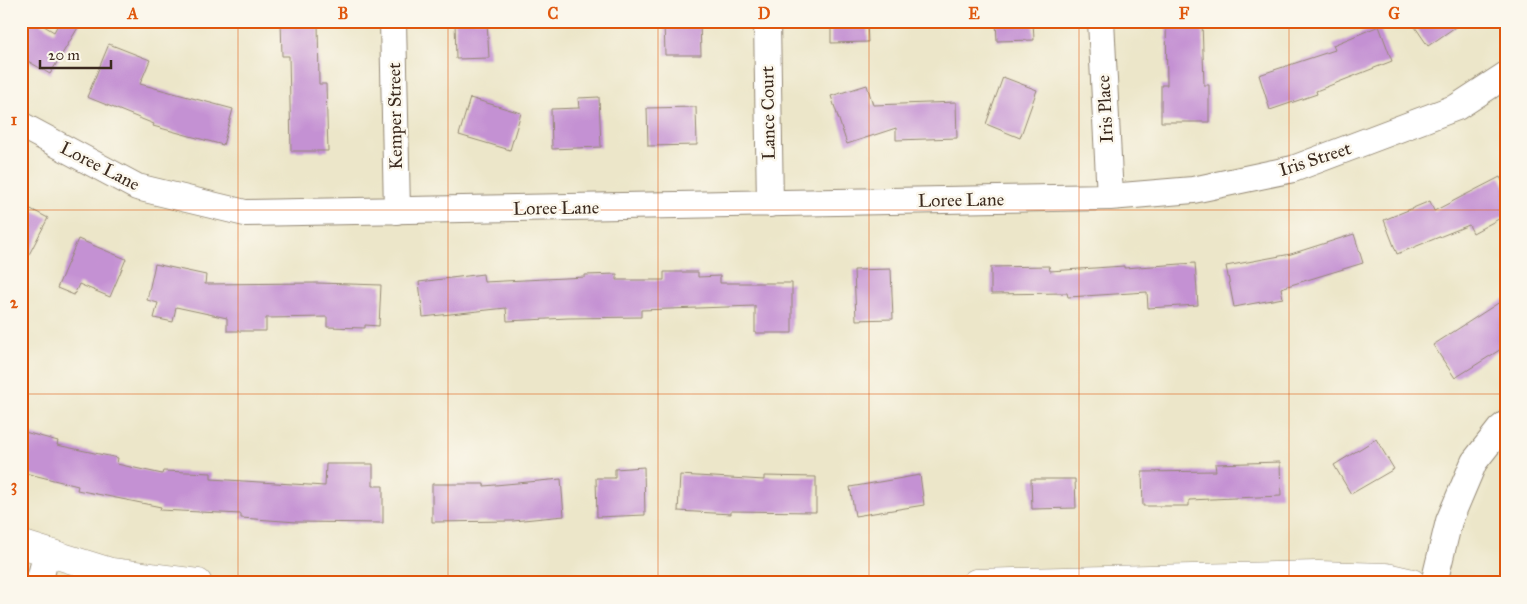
<svg xmlns="http://www.w3.org/2000/svg" width="1527" height="604" font-family="'IM FELL Great Primer',serif">
<rect width="100%" height="100%" fill="#fbf7ec"/>
<filter id="ink" filterUnits="userSpaceOnUse"><feTurbulence type="fractalNoise" baseFrequency=".02" numOctaves="2"/><feDisplacementMap in="SourceGraphic" scale="10" xChannelSelector="R" yChannelSelector="G"/><feConvolveMatrix kernelMatrix="1 2 1 2 8 2 1 2 1" color-interpolation-filters="sRGB"/></filter>
<filter id="wash" filterUnits="userSpaceOnUse"><feTurbulence type="fractalNoise" baseFrequency=".0096" numOctaves="4" result="noise"/><feDisplacementMap in="SourceGraphic" scale="20" xChannelSelector="R" yChannelSelector="G"/><feGaussianBlur stdDeviation="1.12" result="paint"/><feColorMatrix in="noise" values="0 0 0 0 0 0 0 0 0 0 0 0 0 0 0 0 0 1.4 0 .05"/><feComposite in="paint" operator="in"/></filter>
<g filter="url(#wash)">
<rect width="100%" height="100%" fill="#ece6c9"/>
<g id="blocks">
<path fill="#c491d3" d="M 26,21 L 36,21 L 54,32 L 60,21 L 82,21 L 50,74 L 21,57 L 21,28 Z
M 281,21 L 318,21 L 319,84 L 326,84 L 328,151 L 291,151 L 289,56 L 282,56 Z
M 455,21 L 487,21 L 489,58 L 456,59 Z
M 664,21 L 700,21 L 701,55 L 665,55 Z
M 831,21 L 867,21 L 868,42 L 831,43 Z
M 996,21 L 1033,21 L 1034,40 L 997,41 Z
M 1166,21 L 1202,21 L 1204,85 L 1209,85 L 1209,122 L 1161,122 L 1161,85 L 1167,85 Z
M 1411,21 L 1464,21 L 1428,46 Z
M 1379,26 L 1392,61 L 1316,91 L 1317,94 L 1270,110 L 1259,75 L 1335,50 L 1333,45 Z
M 109,44 L 150,60 L 140,84 L 233,109 L 223,145 L 153,126 L 154,124 L 87,97 Z
M 1003,77 L 1037,90 L 1020,138 L 986,124 Z
M 867,85 L 873,105 L 956,102 L 957,138 L 896,140 L 896,128 L 847,144 L 831,96 Z
M 599,97 L 601,147 L 552,149 L 551,109 L 579,108 L 578,98 Z
M 470,98 L 521,113 L 510,150 L 459,135 Z
M 696,107 L 697,145 L 648,146 L 647,108 Z
M 1500,177 L 1506,188 L 1506,215 L 1473,233 L 1469,225 L 1397,254 L 1384,220 L 1430,201 L 1434,211 Z
M 21,204 L 48,218 L 21,270 Z
M 1354,234 L 1363,263 L 1281,288 L 1283,298 L 1234,307 L 1226,266 L 1291,254 Z
M 78,239 L 126,259 L 110,297 L 79,284 L 74,295 L 57,288 Z
M 1195,263 L 1198,305 L 1148,308 L 1147,292 L 1068,297 L 1067,293 L 991,294 L 991,267 L 1049,266 L 1050,271 L 1124,266 L 1124,268 Z
M 155,264 L 206,275 L 205,284 L 318,283 L 381,285 L 379,326 L 365,325 L 365,328 L 327,327 L 327,317 L 266,318 L 266,331 L 227,331 L 227,318 L 176,307 L 173,322 L 154,318 L 158,303 L 147,300 Z
M 891,269 L 893,319 L 856,320 L 854,270 Z
M 664,272 L 698,272 L 698,277 L 720,276 L 720,283 L 792,283 L 792,333 L 755,333 L 755,306 L 641,310 L 641,317 L 568,318 L 507,321 L 506,308 L 423,317 L 419,282 L 483,274 L 484,282 L 585,277 L 585,275 L 617,274 L 617,280 L 664,280 Z
M 1506,298 L 1506,346 L 1455,378 L 1433,345 Z
M 21,431 L 58,441 L 57,445 L 118,458 L 117,464 L 162,474 L 163,471 L 211,473 L 211,479 L 325,486 L 326,464 L 373,464 L 373,486 L 383,486 L 383,523 L 297,522 L 241,518 L 241,514 L 160,510 L 161,507 L 77,490 L 78,486 L 21,472 Z
M 1376,439 L 1394,469 L 1351,494 L 1334,465 Z
M 1280,462 L 1281,496 L 1189,500 L 1189,506 L 1143,506 L 1142,472 L 1216,471 L 1215,464 Z
M 644,467 L 645,515 L 597,517 L 596,478 L 615,478 L 615,469 Z
M 680,475 L 764,480 L 764,476 L 816,477 L 816,512 L 731,511 L 731,514 L 678,511 Z
M 920,475 L 924,505 L 855,516 L 850,487 Z
M 561,479 L 564,516 L 513,521 L 432,522 L 432,484 L 484,484 L 484,486 Z
M 1031,479 L 1075,479 L 1076,508 L 1032,509 Z"/>
</g>
</g>
<g filter="url(#ink)">
<use href="#blocks" fill-opacity="0" stroke="#948874" stroke-width="1"/>
<g fill="none" stroke-linecap="round" stroke-linejoin="round">
<defs>
<path id="street" d="M 393,21 L 397,211
M 767,21 L 770,204
M 1101,21 L 1110,197
M 21,125 L 137,187 L 245,213 L 1110,197 L 1193,190 L 1293,169 L 1457,107 L 1506,75
M 39,583 L 47,552
M 1434,583 L 1449,521 L 1474,462 L 1500,429 L 1506,424"/>
<path id="secondary" d="M 21,544 L 111,572 L 198,583
M 976,583 L 1318,575 L 1386,577 L 1412,583"/>
</defs>
<use href="#street" stroke="#948874" stroke-width="28"/>
<use href="#secondary" stroke="#948874" stroke-width="29"/>
<use href="#street" stroke="#fff" stroke-width="26"/>
<use href="#secondary" stroke="#fff" stroke-width="28"/>
</g>
</g>
<path fill="none" stroke="#df570d" stroke-width="1" stroke-opacity="0.55" d="M 238,21 L 238,583M 448,21 L 448,583M 658,21 L 658,583M 869,21 L 869,583M 1079,21 L 1079,583M 1289,21 L 1289,583M 21,210 L 1506,210M 21,394 L 1506,394"/>
<g text-anchor="middle" dominant-baseline="central" stroke-width="5" stroke-linejoin="round" paint-order="stroke">
<g font-size="18" fill="#3b2a1e" stroke="#fbf7ec">
<text transform="translate(1105 109) rotate(-93)">Iris Place</text>
<text transform="translate(768 113) rotate(-91)">Lance Court</text>
<text transform="translate(395 116) rotate(-91)">Kemper Street</text>
<text transform="translate(1315 159) rotate(-18)">Iris Street</text>
<text transform="translate(100 166) rotate(27)">Loree Lane</text>
<text transform="translate(961 200) rotate(-1)">Loree Lane</text>
<text transform="translate(556 208) rotate(-1)">Loree Lane</text>
</g>
</g>
<rect width="1527" height="604" fill="none" stroke="#fbf7ec" stroke-width="55"/>
<path d="M40 60v8h71v-8" fill="none" stroke="#3b2a1e" stroke-width="2.5"/>
<text x="48" y="60" font-size="15" fill="#3b2a1e" stroke="#fbf7ec" stroke-width="4" paint-order="stroke">20 m</text>
<rect x="28" y="28" width="1472" height="548" fill="none" stroke="#df570d" stroke-width="2"/>
<g font-size="16" text-anchor="middle" font-weight="bold" fill="#df570d">
<text x="133" y="19">A</text>
<text x="343" y="19">B</text>
<text x="553" y="19">C</text>
<text x="764" y="19">D</text>
<text x="974" y="19">E</text>
<text x="1184" y="19">F</text>
<text x="1394" y="19">G</text>
<text x="14" y="125">1</text>
<text x="14" y="308">2</text>
<text x="14" y="491">3</text>
</g>
</svg>
